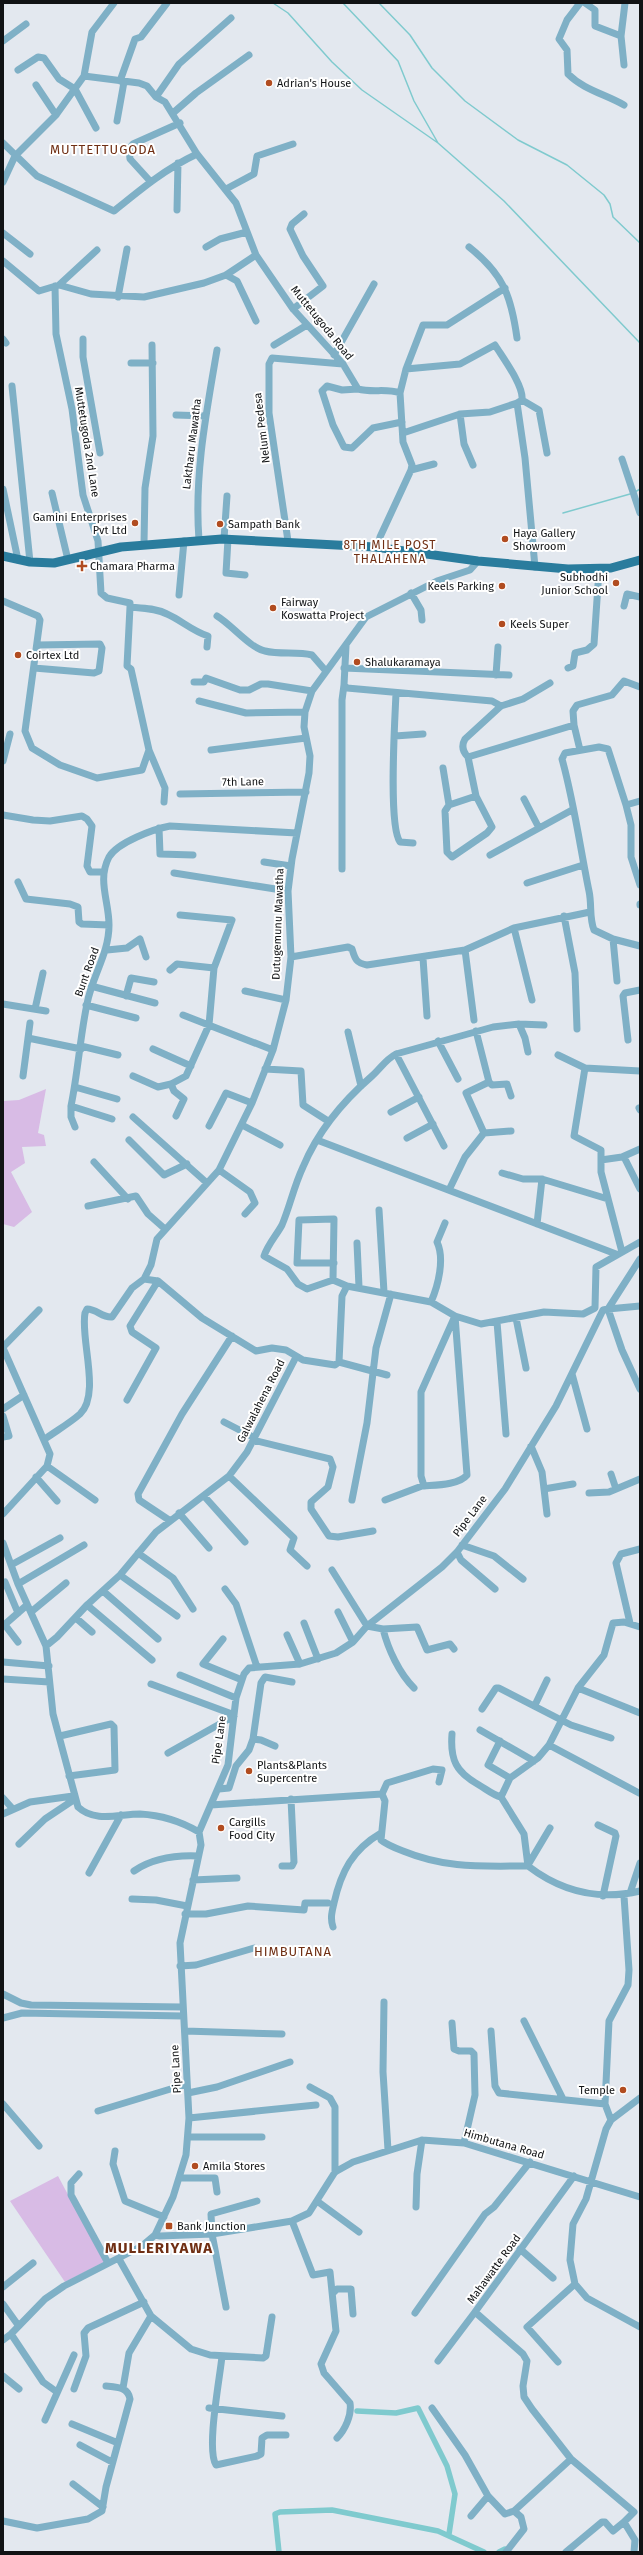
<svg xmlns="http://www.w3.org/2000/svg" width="643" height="2555" font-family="'Fira Sans',sans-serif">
<rect width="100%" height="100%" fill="#e3e8ef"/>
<path fill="#d8bbe5" d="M 46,1089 L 38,1133 L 44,1135 L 46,1146 L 22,1147 L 25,1163 L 11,1172 L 32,1212 L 14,1227 L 3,1224 L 3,1101 L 19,1100 Z
M 58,2176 L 104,2262 L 65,2282 L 10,2201 Z"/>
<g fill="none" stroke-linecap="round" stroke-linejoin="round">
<path stroke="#7fcace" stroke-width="1.5" d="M 273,3 L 288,13 L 332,62 L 362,90 L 438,143
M 343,3 L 398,61 L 414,101 L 438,143 L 504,201 L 640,343
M 379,3 L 410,35 L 432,68 L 465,101 L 518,140 L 567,165 L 604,195 L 610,204 L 613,217 L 640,243
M 635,492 L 640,489
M 563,513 L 630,494"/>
<path stroke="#7fcace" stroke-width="5.5" d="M 357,2411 L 396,2413 L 418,2408 L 447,2466 L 455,2494 L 449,2534
M 279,2552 L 275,2514 L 280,2512 L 332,2510 L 438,2531 L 484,2552
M 499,2552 L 505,2549 L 508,2552"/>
<path stroke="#7fb0c6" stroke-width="7" d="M 580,3 L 567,20 L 559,39 L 567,50 L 568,74 C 584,90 605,94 624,105
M 585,3 L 595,10 L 595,26 L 621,36
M 3,41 L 26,24
M 624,65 L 621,36 L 625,3
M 18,70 L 38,57 L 44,58 L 59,79 L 75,89 L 96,128
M 84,76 L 92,32 L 114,3
M 120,81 L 135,39 L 141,37 L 167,3
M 36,85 L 56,115
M 156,97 L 179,64 L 231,18
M 173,113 L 196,93 L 249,55
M 117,121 L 124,82
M 3,143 L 37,176 L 114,211 C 141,189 165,169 197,154
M 150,181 L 130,159 L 129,149 L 133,144 L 180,123
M 3,182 L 15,156 L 56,115 L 84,76 L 139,83 L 147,86 L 156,97 L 165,102 L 197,154 L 236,203 L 256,255 L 293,309 L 343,364 L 358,389 C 373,393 386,388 400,393 L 403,442 L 412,465 L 411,470 L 380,537 L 378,547
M 226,189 L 254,174 L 257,156 L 293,144
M 177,210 L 178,163
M 3,233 L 30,254
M 206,247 L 220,239 L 247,232
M 469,247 C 503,274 511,295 517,338
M 3,261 L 39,291 L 59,285 L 91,294 L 144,297 L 204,283 L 226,275 L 256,255
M 226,275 L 237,281 L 256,321
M 59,285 L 97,250
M 55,286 L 56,334 L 72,409 L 83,495 L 98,541 L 101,593 L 107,598 L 130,603 L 130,607 C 142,608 155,608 167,614 C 181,620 192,631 208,636 L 207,647
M 118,297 L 127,249
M 293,309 L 323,286 L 303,256 L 290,229 L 292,224 L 304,214
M 3,339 L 6,343
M 83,339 L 83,357 L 100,453
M 274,345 L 307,325
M 334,355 L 374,284
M 131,363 L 153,363
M 406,369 L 423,325 L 447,325 L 505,288
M 12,386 L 30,562
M 358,389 L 342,390 L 327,386 L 322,391 L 333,425 L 344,447 L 352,448 L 373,428 L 402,422
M 400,393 L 406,369 L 460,364 L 495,345 C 503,358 524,386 522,400
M 460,414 L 464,444 L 473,465
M 176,415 L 206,416
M 403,433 L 460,414 L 490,412 L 517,403
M 622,459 L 640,513
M 411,470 L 434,464
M 3,489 L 18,560
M 52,493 L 68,560
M 224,539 L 227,496
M 228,539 L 226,573 L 245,575
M 199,540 C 194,476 206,414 217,350
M 288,541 L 269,413 L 269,364 L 272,358 L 343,364
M 144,544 L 145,488 L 153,436 L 152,345
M 535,567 L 525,458 L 517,403 L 522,400 L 539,410 L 547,453
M 411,593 L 421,610 L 422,620
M 179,595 L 184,541
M 3,601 L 38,616 L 40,620 L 25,731 L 32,748 L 60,765 L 97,778 L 142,770 L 149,750
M 624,606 L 627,594 L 640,597
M 130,607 L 127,666 L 131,669 L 149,750 L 165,788 L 164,802
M 217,616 C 232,625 250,648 265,651 C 280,655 297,651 312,655 L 325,670
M 346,646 L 344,685 L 347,688 L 492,701 L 501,706
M 34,668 L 94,673 L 99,671 L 102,648 L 100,644 L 37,645
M 344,668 L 509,675
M 568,668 L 573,666 L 575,653 L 587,650 L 594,644 L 599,570
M 496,675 L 498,647
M 194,682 L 204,682 L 206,678 L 240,690 L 249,690 L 261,684 L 268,684 L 312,691
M 550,683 L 523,699 L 501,706 L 465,739 C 461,746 463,752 468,757 L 574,725 L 573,711 L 577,705 L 612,695 L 624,681 L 640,687
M 396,693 C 395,719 388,826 400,842 L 413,843
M 199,701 L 246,713 L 305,712
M 574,725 L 580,750
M 395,736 L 423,734
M 211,750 L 306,738
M 468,757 L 476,796 L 492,827 L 487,833 L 452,857 L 447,852 L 445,811 L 449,805 L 476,796
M 3,761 L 10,734
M 443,768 L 449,805
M 180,794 L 306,792
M 524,799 L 539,828
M 626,805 L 640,801
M 3,815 L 33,820 L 50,821 L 82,816 L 87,819 L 92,826 L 87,866 L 90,872 L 102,872
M 159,828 L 160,854 L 193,855
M 490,855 L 572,810
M 264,862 L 291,866
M 342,869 L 342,700 L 344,685
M 174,873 L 288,891
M 18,882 L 26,899 L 70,904 L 78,907 L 79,922 L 82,924 L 109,925
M 527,883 L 583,865
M 640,885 L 631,857 L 631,825 L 626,805 L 608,749 L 599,747 L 565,753 L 562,759 C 574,802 580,847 589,891 C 592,905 589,917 594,930 L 613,939 L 640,946
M 640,904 L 640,905
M 564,916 L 575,973 L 577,1029
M 514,928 L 532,1000
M 613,939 L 617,981
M 107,950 L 127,948 L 140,939 L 146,957
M 465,950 L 474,1020
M 291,957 L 348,947 L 352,949 C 355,959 356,963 367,965 L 465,950 L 514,928 L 590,912
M 423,958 L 427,1016
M 170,970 L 177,964 L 214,968
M 91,986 L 155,1003
M 245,991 L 286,1000
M 126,996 L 131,978 L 154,982
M 3,1004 L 46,1011
M 86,1005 L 136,1018
M 35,1009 L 43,973
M 183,1015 L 273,1050
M 519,1024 L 544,1025
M 476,1031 L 489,1082 L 492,1085 L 507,1084 L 511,1096
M 348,1032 L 361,1086
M 28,1038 L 81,1049
M 628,1040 L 623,996 L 625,993 L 640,990
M 438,1041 L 458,1079
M 81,1046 L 118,1055
M 153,1049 L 191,1066
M 396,1054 L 444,1146
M 558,1055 L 585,1068 L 574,1136 L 601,1150 L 601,1172 L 622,1252
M 585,1068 L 640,1071
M 265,1069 L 301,1071 L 303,1105 L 328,1121
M 23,1076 L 30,1023
M 133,1076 L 158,1087 L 171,1084 L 186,1076 L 209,1025 L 214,968 L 232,920 L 180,915
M 171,1084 L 174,1091 L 184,1099 L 176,1116
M 75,1087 L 117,1099
M 71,1106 L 112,1119
M 639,1108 L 640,1110
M 391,1112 L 419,1097
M 133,1117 L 207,1183
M 242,1125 L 280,1145
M 209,1126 L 226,1093 L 252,1103
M 75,1127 L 71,1117 L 71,1106 C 78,1072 80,1037 87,1004 C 92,976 109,954 109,925 C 109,901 97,880 109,857 C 118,842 154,829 170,826 L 297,833
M 484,1133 L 466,1093 L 489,1082
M 407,1138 L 433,1124
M 129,1140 L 164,1175 L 187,1164
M 317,1140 L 616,1254
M 624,1157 L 640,1189
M 601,1160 L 622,1157 L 640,1149
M 94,1162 L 128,1199
M 219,1170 L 250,1192 L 255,1203 L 245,1214
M 502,1173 L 523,1179 L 542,1179 L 608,1199
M 449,1190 L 465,1157 L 484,1133 L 511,1131
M 88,1206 L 136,1196 L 148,1214 L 165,1229
M 379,1210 L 384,1292
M 537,1224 L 542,1179
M 357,1243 L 359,1287
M 144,1279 L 158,1281 L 202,1318 L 256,1351 L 272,1348 L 286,1350 L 303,1360 L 335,1365 L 339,1362 L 342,1296 L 347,1286 L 431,1302 L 455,1316 L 481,1324 L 544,1312 L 583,1314 L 595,1308 L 596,1267 L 640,1242
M 333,1280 L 334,1219 L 299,1220 L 297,1263 L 334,1263
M 347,1286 L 333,1280 L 307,1289 L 298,1284 L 287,1269 L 264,1256 C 268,1244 276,1236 282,1225 C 290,1206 294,1186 303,1167 C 318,1131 342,1102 372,1076 C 381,1068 385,1060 396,1054 L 493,1027 L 519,1024 L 525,1038 L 528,1052
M 431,1302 C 438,1286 445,1259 437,1242 L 445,1223
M 640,1306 L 608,1309 L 622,1350 L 640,1389
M 455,1316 L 467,1475 C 459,1485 435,1485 424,1486 L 421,1476 L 421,1392 Z
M 516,1318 L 526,1368
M 497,1322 L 506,1434
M 3,1347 L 39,1310
M 3,1348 L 50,1454 L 47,1466 L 3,1514
M 339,1362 L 387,1375
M 572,1374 L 587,1429
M 127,1400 L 156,1348 L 132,1332 L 130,1326 L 158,1281
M 3,1409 L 24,1395
M 3,1416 L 9,1436 L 3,1437
M 224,1422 L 253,1437
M 45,1439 C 56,1431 70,1423 80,1414 C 101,1394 80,1339 85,1313 L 87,1309 C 97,1309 102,1318 112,1317 L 132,1288 L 144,1279 L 151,1265 L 157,1239 L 219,1170 L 252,1103 L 273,1050 L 286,1000 L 291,957 L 288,891 L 292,859 L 309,773 L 310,756 L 304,727 L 305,712 L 312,691 L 366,617 L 437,581 L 470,570 L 478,561
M 253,1440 L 330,1459 L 333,1467 L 328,1487 L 311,1502 L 311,1509 L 329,1536 L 338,1537 L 373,1531
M 531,1446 L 542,1472 L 547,1514
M 47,1466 L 95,1500
M 611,1474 L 616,1489
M 229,1476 L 294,1538 L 290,1550 L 307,1566
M 36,1477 L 57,1501
M 544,1489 L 573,1484
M 589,1493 L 609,1492 L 640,1479
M 204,1496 L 245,1542
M 352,1500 L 367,1423 L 376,1348 L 391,1294
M 385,1500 L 422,1486
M 179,1513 L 209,1548
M 169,1520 L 139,1500 L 138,1494 L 182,1414 L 232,1336
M 3,1543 L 18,1584 L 46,1646 L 53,1714 L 78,1807 C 95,1823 119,1814 140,1814 C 160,1815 182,1822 199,1832
M 462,1545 L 494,1556 L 523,1579
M 457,1552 L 461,1560 L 495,1589
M 138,1553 L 173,1578 L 193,1609
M 11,1565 L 60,1538
M 332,1570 L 367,1626 L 383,1629
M 120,1575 L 177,1616
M 5,1582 L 18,1613
M 18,1584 L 84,1545
M 225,1589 L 236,1604 L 257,1667
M 103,1591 L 158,1639
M 87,1605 L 152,1660
M 31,1612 L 66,1583
M 338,1612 L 353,1642
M 76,1618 L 92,1632
M 304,1623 L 318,1659
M 630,1623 L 616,1563 L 621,1554 L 640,1549
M 5,1625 L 18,1642
M 3,1626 L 27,1605
M 287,1635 L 300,1664
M 223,1639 L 203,1664 L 242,1680
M 46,1646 L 57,1637 L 87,1605 L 120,1575 L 156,1532 L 229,1476 L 247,1452 L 296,1357
M 3,1662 L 49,1666
M 180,1675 L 236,1698
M 3,1679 L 49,1682
M 151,1684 L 232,1714 L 234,1716 L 168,1753
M 414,1688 C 399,1673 388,1649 383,1629 L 417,1627 L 427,1650 L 450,1644 L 454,1649
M 578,1688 L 640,1713
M 535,1705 L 547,1680
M 482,1709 L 496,1688 L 499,1688 L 571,1725 L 611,1738
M 480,1730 L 534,1761
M 452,1734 C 450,1760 456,1772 479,1785 C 486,1789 493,1795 501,1797
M 60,1736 L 111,1724 L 114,1727 L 115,1770 L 69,1776
M 253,1739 L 261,1740 L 275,1746
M 500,1741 L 488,1765 L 510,1778
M 549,1745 L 639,1793
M 219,1789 L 229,1788 L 236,1766 L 249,1750 L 253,1739 L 261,1683 L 265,1677 L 292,1682
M 382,1794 L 387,1783 L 433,1769 L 442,1770 L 439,1782
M 3,1798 L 12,1808
M 211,1805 L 382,1794 L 385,1801 L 381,1840 C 387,1845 395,1848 403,1851 C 447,1869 482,1866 528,1866 C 562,1892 598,1901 640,1891
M 3,1814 L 30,1802 L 73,1796
M 598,1825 L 615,1833 L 616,1836 L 603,1896
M 19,1844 L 45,1819 L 75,1799
M 528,1865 L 550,1828
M 282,1866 L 292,1866 L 294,1862 L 291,1799
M 528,1866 L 524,1834 L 501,1797 L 510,1778 L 538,1758 L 549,1745 L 578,1688 L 604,1655 L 613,1623 L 624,1622 L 640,1627
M 134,1871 C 153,1858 175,1855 198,1856
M 89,1873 L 121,1815
M 193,1880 L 237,1878
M 630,1893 L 640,1863
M 624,1896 L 629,1970 L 628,1985 L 609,2021 L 605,2104 L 611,2120 L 606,2129 L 586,2199 L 573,2224 L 570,2260 L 575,2284 L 587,2298 L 640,2327
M 132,1899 L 156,1900 L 187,1906
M 185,1914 L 206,1914 L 248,1906 L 304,1910 L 305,1903 L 328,1903
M 333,1927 C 330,1918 332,1912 334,1903 C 341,1872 352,1850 381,1833
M 180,1966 L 196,1965 L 254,1948
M 3,1994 L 21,2003 L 31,2005 L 182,2007
M 384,2002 L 383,2072 L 388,2150
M 3,2018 L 22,2013 L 183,2016
M 524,2021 L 563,2099
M 452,2023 L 454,2049 L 459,2051 L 471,2051 L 474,2054 L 475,2095 L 464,2143
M 185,2031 L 282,2034
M 491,2031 L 495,2086 L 499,2093 L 605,2104
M 310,2087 L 330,2098 L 335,2107 L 335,2172
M 188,2093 L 217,2087 L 290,2062
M 3,2104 L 39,2146
M 98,2111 L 187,2084
M 189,2118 L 316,2105
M 611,2120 L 640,2098
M 188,2137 L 262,2137
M 115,2151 L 113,2164 L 125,2201 L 164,2217
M 79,2174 L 71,2183 L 71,2195 L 108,2263
M 574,2176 L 475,2312 L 523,2354 L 527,2361 L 523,2386 L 524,2397 L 532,2409 L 571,2459 L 634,2512 L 624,2522 L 635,2540 L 634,2552
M 180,2178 L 215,2178 L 217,2192
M 317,2201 L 359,2232
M 416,2207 L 417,2174 L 422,2140
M 292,2221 L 313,2275 L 330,2272 L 336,2331 L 321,2364 L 324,2373 L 350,2403 C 352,2415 345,2430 337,2438
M 155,2235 L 160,2236 L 212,2234 L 292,2221 L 309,2213 L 335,2172 L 353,2162 L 422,2140 L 464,2143 L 640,2197
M 520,2249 L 553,2278
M 119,2259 L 151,2316 L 129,2353 L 123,2388
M 3,2287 L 33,2263
M 334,2292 L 337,2289 L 351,2289 L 353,2314
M 3,2304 L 18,2325
M 226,2307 L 212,2234 L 211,2214 L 257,2201
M 415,2313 L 485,2214 L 494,2207 L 530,2162
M 151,2316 L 191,2349 L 210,2355 L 263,2358 L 266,2356 L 272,2317
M 11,2334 L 43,2382 L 57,2392
M 3,2340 L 11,2334 L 45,2299 L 64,2286 L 142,2246 L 155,2235 L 173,2197 L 186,2155 L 189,2118 L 180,1943 L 201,1845 L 199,1832 L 228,1765 L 236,1698 L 244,1674 L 249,1668 L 300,1664 L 336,1653 L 353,1642 L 367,1626 L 442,1567 L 457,1552 L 505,1489 L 556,1406 L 603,1310 L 608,1309 L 640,1259
M 222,2356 C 220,2378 206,2449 216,2465 L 257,2456 L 261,2454 L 262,2438 L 267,2435 L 286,2435
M 438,2361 L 475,2312
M 558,2362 L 527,2327 L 575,2284
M 3,2376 L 19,2389
M 74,2389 L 86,2356 L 84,2333 L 88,2328 L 144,2302
M 209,2408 L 282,2416
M 432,2408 L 465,2455 L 488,2496 L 505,2514 L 514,2511
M 45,2420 L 74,2355
M 72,2424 L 118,2443
M 80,2445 L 112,2462
M 73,2484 L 103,2507
M 471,2516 L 488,2496
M 3,2521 L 37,2528 L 88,2519 L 102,2511 L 106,2487 L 130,2399 C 128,2387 117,2387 106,2386
M 506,2552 L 524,2529 L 521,2517 L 514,2511 L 571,2459
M 566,2552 L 602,2522 L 605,2522 L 613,2531 L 624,2522"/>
<path stroke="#2a7c9d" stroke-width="9" d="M 3,556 L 30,562 L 54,563 L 121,547 L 222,539 L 375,547 L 478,561 L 568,569 L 611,568 L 640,560"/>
</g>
<g fill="#b14c20" stroke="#fff" stroke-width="1.5">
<circle cx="269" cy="83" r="4"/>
<circle cx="135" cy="523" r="4"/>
<circle cx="220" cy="524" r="4"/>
<circle cx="505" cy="539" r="4"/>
<path d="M80 560h4v4h4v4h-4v4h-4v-4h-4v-4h4z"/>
<circle cx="616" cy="583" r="4"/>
<circle cx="502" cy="586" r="4"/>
<circle cx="273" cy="608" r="4"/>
<circle cx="502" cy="624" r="4"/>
<circle cx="18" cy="655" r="4"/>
<circle cx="357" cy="662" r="4"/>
<circle cx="249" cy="1771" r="4"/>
<circle cx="221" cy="1828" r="4"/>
<circle cx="623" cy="2090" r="4"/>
<circle cx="195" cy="2166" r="4"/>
<rect x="165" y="2222" width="8" height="8" rx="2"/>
</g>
<g text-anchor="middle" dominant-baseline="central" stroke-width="4" stroke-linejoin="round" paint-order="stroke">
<g font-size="11" fill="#111315" stroke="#fff" text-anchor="start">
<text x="277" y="83">Adrian's House</text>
<text x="127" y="517" text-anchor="end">Gamini Enterprises<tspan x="127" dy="13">Pvt Ltd</tspan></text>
<text x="228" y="524">Sampath Bank</text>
<text x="513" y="533">Haya Gallery<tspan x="513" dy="13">Showroom</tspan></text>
<text x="90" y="566">Chamara Pharma</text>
<text x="608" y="577" text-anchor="end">Subhodhi<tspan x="608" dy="13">Junior School</tspan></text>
<text x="494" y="586" text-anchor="end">Keels Parking</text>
<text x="281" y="602">Fairway<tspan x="281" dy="13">Koswatta Project</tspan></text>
<text x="510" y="624">Keels Super</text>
<text x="26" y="655">Coirtex Ltd</text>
<text x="365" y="662">Shalukaramaya</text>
<text x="257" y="1765">Plants&amp;Plants<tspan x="257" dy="13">Supercentre</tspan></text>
<text x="229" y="1822">Cargills<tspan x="229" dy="13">Food City</tspan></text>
<text x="615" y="2090" text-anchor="end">Temple</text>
<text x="203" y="2166">Amila Stores</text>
<text x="177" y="2226">Bank Junction</text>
</g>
<g font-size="11" fill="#111315" stroke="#fff">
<text transform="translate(322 323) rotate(51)">Muttetugoda Road</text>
<text transform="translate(262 428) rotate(-97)">Nelum Pedesa</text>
<text transform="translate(87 442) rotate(81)">Muttetugoda 2nd Lane</text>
<text transform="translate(192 444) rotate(-83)">Laktharu Mawatha</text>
<text transform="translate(243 782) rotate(-1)">7th Lane</text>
<text transform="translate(278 924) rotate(-88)">Dutugemunu Mawatha</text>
<text transform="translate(87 972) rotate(-70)">Bunt Road</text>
<text transform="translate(261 1401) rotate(-63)">Galwalahena Road</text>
<text transform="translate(470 1516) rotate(-53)">Pipe Lane</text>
<text transform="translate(219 1740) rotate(-82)">Pipe Lane</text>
<text transform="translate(176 2069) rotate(-93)">Pipe Lane</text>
<text transform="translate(504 2144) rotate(16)">Himbutana Road</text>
<text transform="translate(494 2269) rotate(-54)">Mahawatte Road</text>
</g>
<g font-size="12" letter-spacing="1" fill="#702f14" stroke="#fff">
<text x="390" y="545">8TH MILE POST<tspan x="390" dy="14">THALAHENA</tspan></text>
</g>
<g font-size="13" letter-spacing="1" fill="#702f14" stroke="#fff">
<text x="103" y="149">MUTTETTUGODA</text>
<text x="293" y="1951">HIMBUTANA</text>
</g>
<g font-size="15" font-weight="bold" letter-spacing="1" fill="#702f14" stroke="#fff">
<text x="159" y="2248">MULLERIYAWA</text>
</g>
</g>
<rect width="643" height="2555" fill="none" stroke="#111315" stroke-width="8"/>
</svg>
